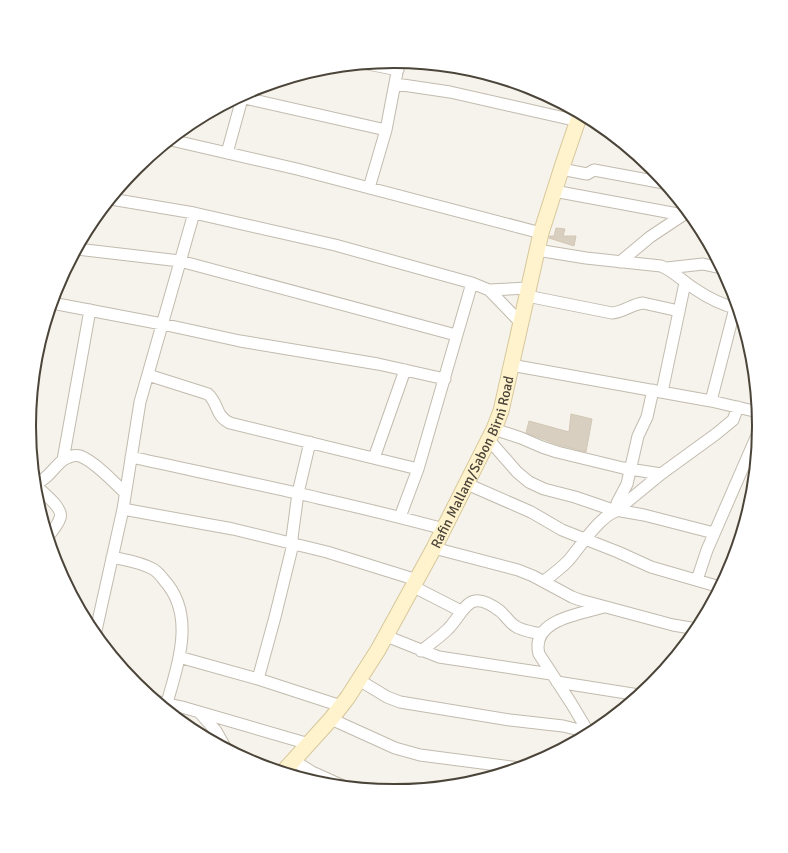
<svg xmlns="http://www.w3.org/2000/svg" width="788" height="853" font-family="Signika,sans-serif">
<rect width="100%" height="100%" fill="#f6f3ec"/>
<path fill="#d8cfc1" stroke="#d3c7b4" d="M 556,228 L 565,229 L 563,236 L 576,236 L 574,246 L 549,238 L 550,236 L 554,236 Z
M 571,414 L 592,419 L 586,452 L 559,445 L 526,433 L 529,421 L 569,432 Z"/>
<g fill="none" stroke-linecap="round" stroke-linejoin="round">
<defs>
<path id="street" d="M 368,64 L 398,70
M 396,84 L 450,92 L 578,121
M 240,97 L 386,130
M 171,140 L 297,169 L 541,233
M 227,153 L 243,95
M 561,169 L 587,174 L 594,170 L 664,183
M 369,188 L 386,130 L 399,62
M 554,191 L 683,215
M 111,199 L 194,213 L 335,245 L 472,283 L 489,290 L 528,288
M 77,249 L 180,261 L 456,335
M 537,250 L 586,258 L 661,266 C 674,271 683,282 695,289 C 708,298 723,305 738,309
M 620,262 L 650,237 L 686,213
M 667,268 L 703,264 L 721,268
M 489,290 L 521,323
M 527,296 L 612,313 C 624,312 632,304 643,303 L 679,311
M 52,303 L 162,324 L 240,341 L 378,364 L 445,379
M 511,365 L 711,401 L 758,412
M 148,375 L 208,394 C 219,404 215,416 230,423 L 418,469
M 662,392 L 685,283
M 711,401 L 735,308
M 494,429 L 521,438 L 542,447 L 557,452 L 623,468 L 661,474
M 489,440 L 517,472 L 529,482 L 544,489 L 575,497 L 610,509 L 644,515 L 714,533
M 131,457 C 236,480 340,501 444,529
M 374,458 L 405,370
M 63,460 L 90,310
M 35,484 C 49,478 52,469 63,460 C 68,457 74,454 80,456 C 94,461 114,482 125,493
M 467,484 L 531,512 L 562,530 L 618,552 L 651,567 L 720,587
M 35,485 C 42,492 64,508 60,518 C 58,525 52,531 48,537
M 123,509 L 233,529 L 327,552 L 417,580
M 618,509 L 617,503 L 627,484 L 638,436 L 647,417 L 653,390
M 400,517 L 418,469 L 472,283
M 434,548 L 518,570 L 533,576 L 572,597 L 580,600 L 673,625 L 697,629
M 112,557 C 126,560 141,562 153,569 C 158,572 161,576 164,580 C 196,615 178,663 167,703
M 697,580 L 707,550 L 758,433
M 544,581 C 552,575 561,568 568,561 C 581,546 598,518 616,511 L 661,474 L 716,434 L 733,420 L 738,407
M 414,587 L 461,611
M 95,635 L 123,509 L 140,402 L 194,213
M 386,636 L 439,657 L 551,674
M 421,651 C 430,644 440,637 448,629 C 466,610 468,587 500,611 C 505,615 509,622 515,626 C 522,631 533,632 541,634
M 179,657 L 258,679 L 341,706
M 258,679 L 275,617 L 293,544 L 292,538 L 298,493 L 310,442
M 359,680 L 387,697 L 400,702 L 510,720 L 563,726 L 592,733
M 557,682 L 639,695
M 155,701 L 182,707 L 309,744
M 200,713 L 216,731 L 226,749
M 331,719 L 395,748 L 420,755 L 520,768
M 589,733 L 571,703 L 539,654 C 530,620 580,614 604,607
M 293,760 L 312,772 L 343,786"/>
<g id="secondary">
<path id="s1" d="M 283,772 L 331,719 L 348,697 L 378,650 L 434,548 L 494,429 L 501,411 L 541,233 L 563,164 L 580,114"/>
</g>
</defs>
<use href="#street" stroke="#c2bbae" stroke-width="13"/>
<use href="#secondary" stroke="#d6c79b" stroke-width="17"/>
<use href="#street" stroke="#fff" stroke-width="11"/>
<use href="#secondary" stroke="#fff3cd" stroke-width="15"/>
</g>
<g text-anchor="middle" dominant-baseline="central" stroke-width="3" stroke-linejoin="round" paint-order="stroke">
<g font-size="14" fill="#4b4439" stroke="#fff">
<text stroke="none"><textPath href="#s1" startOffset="366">Rafin Mallam/Sabon Birni Road</textPath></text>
</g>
</g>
<path d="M0 0H788V853H0ZM36 426a358 358 0 1 1 716 0a358 358 0 1 1-716 0Z" fill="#fff" fill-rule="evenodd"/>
<path fill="none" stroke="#4b4439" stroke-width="2" d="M36 426a358 358 0 1 1 716 0a358 358 0 1 1-716 0Z"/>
</svg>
